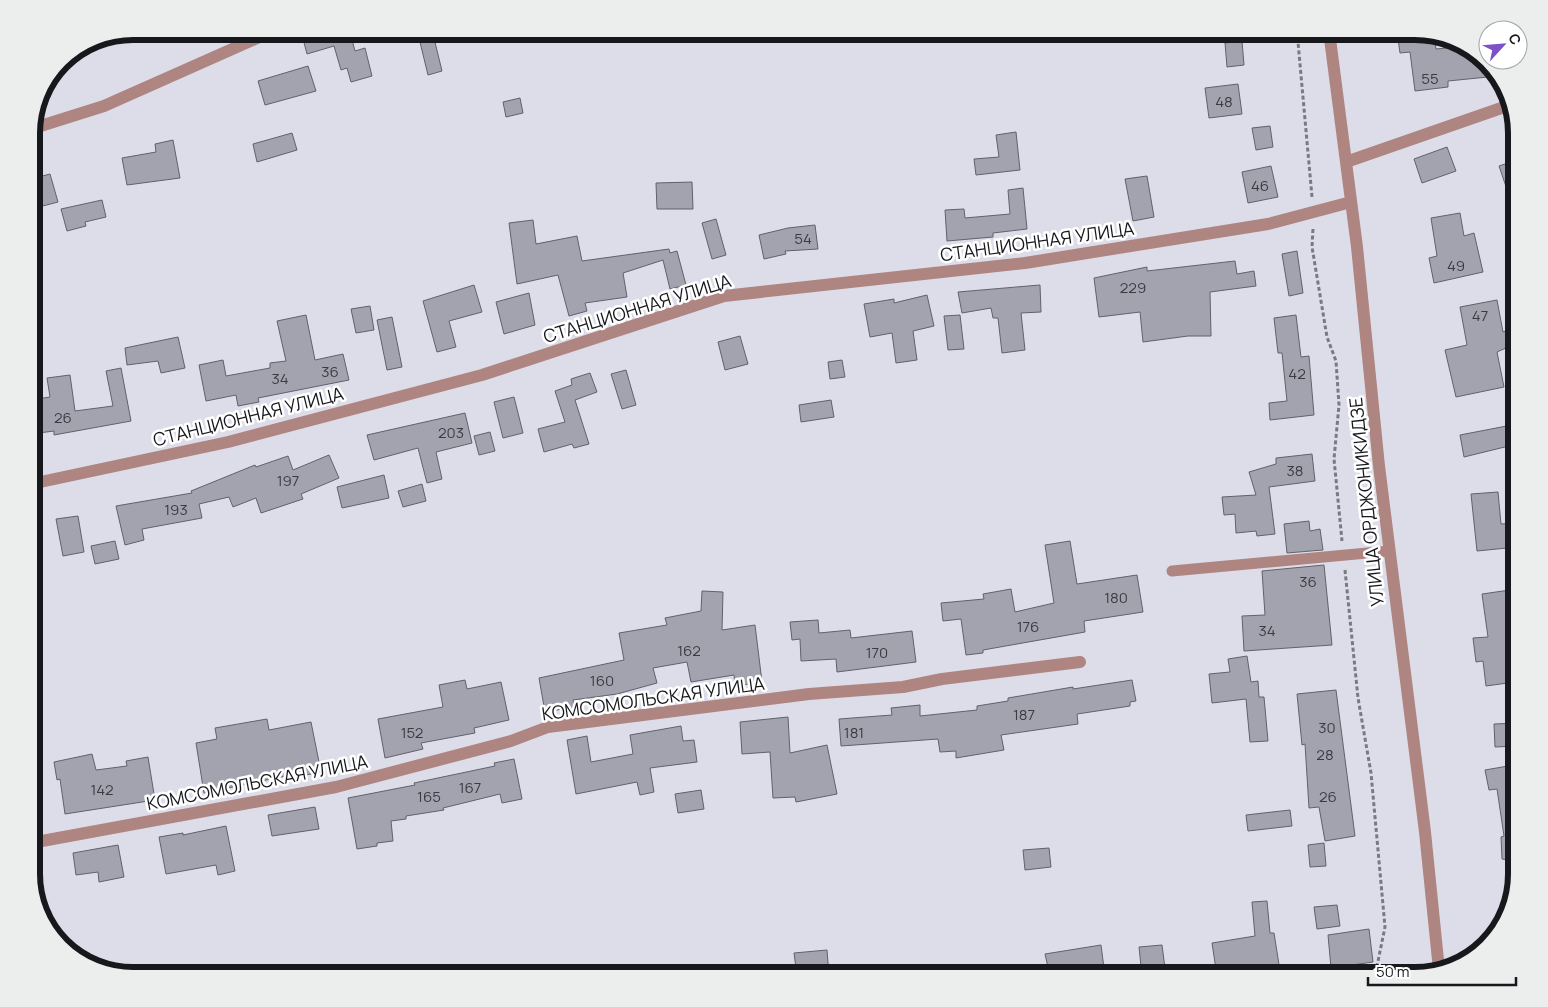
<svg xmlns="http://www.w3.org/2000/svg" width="1548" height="1007" font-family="Manrope,sans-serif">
<rect width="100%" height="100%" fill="#dddde9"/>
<path fill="#a3a3af" stroke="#61616c" d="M 315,31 L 368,31 L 369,35 L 352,40 L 355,51 L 365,48 L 372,76 L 351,82 L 347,68 L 341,70 L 334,46 L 307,54 L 302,35 Z
M 1397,31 L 1415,31 L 1434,37 L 1436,49 L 1466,46 L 1471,48 L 1486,64 L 1488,77 L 1448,81 L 1448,87 L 1415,91 L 1410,52 L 1400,53 Z
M 433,34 L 442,71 L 428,75 L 419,38 Z
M 1242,41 L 1244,65 L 1227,67 L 1225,43 Z
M 308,66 L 316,91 L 265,105 L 258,81 Z
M 1238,84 L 1242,114 L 1209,118 L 1205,88 Z
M 520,98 L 523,113 L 506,117 L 503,102 Z
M 1270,126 L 1273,147 L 1256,150 L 1252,128 Z
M 1016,132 L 1020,170 L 976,175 L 974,159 L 999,157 L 996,135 Z
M 292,133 L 297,150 L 257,162 L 253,144 Z
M 173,140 L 180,178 L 127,185 L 122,158 L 156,152 L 155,144 Z
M 1447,147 L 1456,171 L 1422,183 L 1414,159 Z
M 1517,160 L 1517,210 L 1514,210 L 1499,166 Z
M 1271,166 L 1278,197 L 1248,203 L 1242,172 Z
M 50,174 L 58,202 L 39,207 L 31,179 Z
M 1147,176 L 1154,217 L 1133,221 L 1125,179 Z
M 692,182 L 693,209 L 657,209 L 656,183 Z
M 1023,188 L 1027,229 L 993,233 L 993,237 L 947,241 L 945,210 L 964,209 L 965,218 L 1010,214 L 1008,190 Z
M 102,200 L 106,217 L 85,222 L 86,226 L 67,231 L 61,209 Z
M 1460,213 L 1464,236 L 1474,233 L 1483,272 L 1434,283 L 1429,258 L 1437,256 L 1431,218 Z
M 716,219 L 726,255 L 712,259 L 702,223 Z
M 533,220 L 536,244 L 577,236 L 582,261 L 669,249 L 670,253 L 677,251 L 686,285 L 670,289 L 663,260 L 623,273 L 627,297 L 585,303 L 587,311 L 569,316 L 558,275 L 517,284 L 509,223 Z
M 815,225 L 818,249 L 785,251 L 786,254 L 764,259 L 759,235 L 788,228 Z
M 1297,251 L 1303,293 L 1289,296 L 1282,254 Z
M 1235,261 L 1237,274 L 1254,271 L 1256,286 L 1210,292 L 1211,336 L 1188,336 L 1143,342 L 1140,312 L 1099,317 L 1094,278 L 1147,267 L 1147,271 Z
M 474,285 L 482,312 L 449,321 L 456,347 L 437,352 L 423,301 Z
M 1040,285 L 1041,312 L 1021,313 L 1025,350 L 1002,353 L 998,318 L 993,318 L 991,308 L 962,313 L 958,292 Z
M 529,293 L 535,325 L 504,334 L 496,302 Z
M 927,295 L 934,326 L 913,331 L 917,360 L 896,363 L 892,333 L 870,337 L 864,304 L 894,299 L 894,303 Z
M 1497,300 L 1503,332 L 1517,326 L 1517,343 L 1497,352 L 1504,387 L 1456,397 L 1445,350 L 1467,345 L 1460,307 Z
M 370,306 L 374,330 L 356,333 L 351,309 Z
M 306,315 L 315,360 L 343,354 L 349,380 L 258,398 L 259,402 L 238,406 L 236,395 L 206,401 L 199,365 L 223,360 L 226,376 L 270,368 L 270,363 L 286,361 L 277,321 Z
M 960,315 L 964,349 L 948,350 L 944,316 Z
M 1296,315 L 1301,357 L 1309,356 L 1314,415 L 1270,420 L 1269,403 L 1287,401 L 1282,353 L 1278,353 L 1274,318 Z
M 392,317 L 402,367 L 387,370 L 377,320 Z
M 740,336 L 748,364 L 725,370 L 718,342 Z
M 178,337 L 185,368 L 161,373 L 158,361 L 127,365 L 125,348 Z
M 842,360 L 845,377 L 830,379 L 828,362 Z
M 121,368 L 131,421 L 54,435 L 54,431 L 31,434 L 31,400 L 50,397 L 47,378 L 70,375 L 75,411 L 113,406 L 106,371 Z
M 626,370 L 636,405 L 622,409 L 611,374 Z
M 590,373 L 597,392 L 575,400 L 589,444 L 574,448 L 572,444 L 544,452 L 538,429 L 565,422 L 555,391 L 572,385 L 571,379 Z
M 514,397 L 523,433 L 503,438 L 494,402 Z
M 831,400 L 834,417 L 801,422 L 799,405 Z
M 465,413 L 472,443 L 436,452 L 442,479 L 427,483 L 418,448 L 374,460 L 367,435 Z
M 1517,424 L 1517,444 L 1464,457 L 1460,435 Z
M 490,432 L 495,451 L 479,455 L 474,436 Z
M 1312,454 L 1315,481 L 1269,487 L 1275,534 L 1257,536 L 1256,531 L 1236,533 L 1235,514 L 1224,515 L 1222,497 L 1256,495 L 1249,472 L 1276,464 L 1276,458 Z
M 329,455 L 339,478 L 301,494 L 303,499 L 261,513 L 256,498 L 233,507 L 229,497 L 199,504 L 202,518 L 142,529 L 144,540 L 125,545 L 116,506 L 192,493 L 191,491 L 255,465 L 256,467 L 288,456 L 293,470 Z
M 384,475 L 389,498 L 342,508 L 337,487 Z
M 422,484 L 426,501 L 403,507 L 398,491 Z
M 1498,492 L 1501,524 L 1517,523 L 1517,547 L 1477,551 L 1471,494 Z
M 78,516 L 84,552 L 63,556 L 56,519 Z
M 1309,521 L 1310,531 L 1320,529 L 1323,550 L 1287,553 L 1284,524 Z
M 115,541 L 119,559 L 95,564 L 91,546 Z
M 1070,541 L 1077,584 L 1137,575 L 1143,612 L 1084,621 L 1085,632 L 983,650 L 983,653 L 966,655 L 961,619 L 943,621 L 941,603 L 984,599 L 983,594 L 1011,589 L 1015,612 L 1054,603 L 1045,545 Z
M 1324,565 L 1332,645 L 1244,651 L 1242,616 L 1265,615 L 1262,571 Z
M 1517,589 L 1517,615 L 1508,616 L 1515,682 L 1486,686 L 1483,661 L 1476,662 L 1473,638 L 1488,637 L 1482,594 Z
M 702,591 L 723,592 L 722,630 L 755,625 L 762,682 L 735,686 L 734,675 L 691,682 L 687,662 L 653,668 L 657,683 L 617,694 L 573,700 L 574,707 L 545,712 L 539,678 L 624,660 L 619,633 L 667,625 L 665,618 L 701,611 Z
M 818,620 L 819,633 L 850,630 L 851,638 L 912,631 L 916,662 L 837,672 L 836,659 L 801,661 L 800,639 L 792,640 L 790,622 Z
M 1247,656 L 1251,682 L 1258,681 L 1259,697 L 1264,697 L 1268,741 L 1250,742 L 1246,699 L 1212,703 L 1209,674 L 1230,672 L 1228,659 Z
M 465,680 L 467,689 L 501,682 L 509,720 L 474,728 L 475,733 L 421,743 L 423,749 L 385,758 L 378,719 L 443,707 L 439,685 Z
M 1132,680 L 1136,701 L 1130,702 L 1130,706 L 1077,714 L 1078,724 L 1001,735 L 1004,750 L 956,758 L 956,751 L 940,752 L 938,739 L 841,746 L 839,719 L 892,715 L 891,708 L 920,705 L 920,716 L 977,710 L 977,706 L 1008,701 L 1008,698 L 1073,687 L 1073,689 Z
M 1336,690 L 1355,836 L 1325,841 L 1319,807 L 1309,808 L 1305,744 L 1302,745 L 1297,694 Z
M 788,717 L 790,753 L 827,745 L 837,794 L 796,802 L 795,797 L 773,798 L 770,752 L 742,754 L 740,722 Z
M 267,719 L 269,730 L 311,722 L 321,772 L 306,775 L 305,772 L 204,793 L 196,743 L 217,739 L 215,728 Z
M 1517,723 L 1517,746 L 1495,747 L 1494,724 Z
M 681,726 L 683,741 L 694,740 L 697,762 L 650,768 L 654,792 L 640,795 L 637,782 L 576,794 L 567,740 L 587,736 L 591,762 L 633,754 L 630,735 Z
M 92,754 L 96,770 L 127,766 L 126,761 L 148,757 L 155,800 L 65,814 L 60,779 L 57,780 L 54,762 Z
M 514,759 L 522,799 L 502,803 L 500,794 L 443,808 L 444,810 L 406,816 L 406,819 L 391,821 L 393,841 L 377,843 L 377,846 L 357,849 L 348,798 L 415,785 L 414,783 L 495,766 L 494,763 Z
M 1508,766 L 1514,803 L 1517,803 L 1517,859 L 1508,860 L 1502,859 L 1501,837 L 1504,836 L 1497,789 L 1489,790 L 1485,770 Z
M 701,790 L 704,809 L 678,813 L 675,794 Z
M 315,807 L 319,829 L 272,836 L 268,815 Z
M 1290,810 L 1292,826 L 1248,831 L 1246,815 Z
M 226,826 L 235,871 L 218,875 L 216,865 L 166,874 L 159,837 L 183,833 L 183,835 Z
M 1324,843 L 1326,866 L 1310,867 L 1308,845 Z
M 118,845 L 124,877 L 99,882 L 98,872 L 76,875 L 73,853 Z
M 1049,848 L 1051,867 L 1025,870 L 1023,850 Z
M 1267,901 L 1270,933 L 1274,933 L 1280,971 L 1251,976 L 1217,976 L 1212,943 L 1255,936 L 1252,902 Z
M 1337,905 L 1340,926 L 1317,929 L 1314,907 Z
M 1369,929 L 1373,962 L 1331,968 L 1328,935 Z
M 1101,945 L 1105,976 L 1050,976 L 1045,954 Z
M 1162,945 L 1166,976 L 1142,976 L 1139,947 Z
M 827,950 L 829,976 L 797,976 L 794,953 Z"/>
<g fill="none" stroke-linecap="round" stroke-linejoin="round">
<path stroke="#797981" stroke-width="3" stroke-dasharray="4 2.5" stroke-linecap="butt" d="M 1297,31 L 1312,197
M 1313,229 L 1312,247 L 1327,337 L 1336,361 L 1339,405 L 1334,459 L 1342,541
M 1345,570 L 1358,698 L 1371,773 L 1385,927 L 1376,971 L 1366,976"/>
<path stroke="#af8582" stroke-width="11" d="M 1172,571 L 1389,551"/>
<path stroke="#af8582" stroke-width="12" d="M 1329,31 L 1357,247 L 1379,466 L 1425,832 L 1439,970
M 31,129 L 104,106 L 273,31
M 1346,162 L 1510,105
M 31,484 L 228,442 L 482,375 L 724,296 L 1025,263 L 1268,224 L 1351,202
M 31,843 L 336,787 L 511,741 L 548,727 L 809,694 L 903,687 L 942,679 L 1080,662"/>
</g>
<g text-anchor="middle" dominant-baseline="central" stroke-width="5" stroke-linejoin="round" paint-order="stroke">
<g font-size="15" fill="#3a3b41">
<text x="1430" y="78">55</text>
<text x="1224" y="101">48</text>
<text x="1260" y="185">46</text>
<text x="803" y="238">54</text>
<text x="1456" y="265">49</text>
<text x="1133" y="287">229</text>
<text x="1480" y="315">47</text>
<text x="330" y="371">36</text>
<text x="1297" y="373">42</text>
<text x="280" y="378">34</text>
<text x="63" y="417">26</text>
<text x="451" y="432">203</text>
<text x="1295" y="470">38</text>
<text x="288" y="480">197</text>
<text x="176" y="509">193</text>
<text x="1308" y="581">36</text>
<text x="1116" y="597">180</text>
<text x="1028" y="626">176</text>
<text x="1267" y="630">34</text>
<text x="689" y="650">162</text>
<text x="877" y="652">170</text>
<text x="602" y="680">160</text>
<text x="1024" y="714">187</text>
<text x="1327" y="727">30</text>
<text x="412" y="732">152</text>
<text x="854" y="732">181</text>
<text x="1325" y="754">28</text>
<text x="470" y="787">167</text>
<text x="102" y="789">142</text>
<text x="429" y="796">165</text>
<text x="1328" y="796">26</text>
</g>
<g font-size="18" fill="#17181c" stroke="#fff">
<text transform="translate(1037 241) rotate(-8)">СТАНЦИОННАЯ УЛИЦА</text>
<text transform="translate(637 308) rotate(-17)">СТАНЦИОННАЯ УЛИЦА</text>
<text transform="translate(248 416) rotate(-14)">СТАНЦИОННАЯ УЛИЦА</text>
<text transform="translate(1366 502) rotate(-96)">УЛИЦА ОРДЖОНИКИДЗЕ</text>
<text transform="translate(653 698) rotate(-8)">КОМСОМОЛЬСКАЯ УЛИЦА</text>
<text transform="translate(257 782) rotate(-11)">КОМСОМОЛЬСКАЯ УЛИЦА</text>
</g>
</g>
<path d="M0 0H1548V1007H0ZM133 40H1415A93 93 0 0 1 1508 133V874A93 93 0 0 1 1415 967H133A93 93 0 0 1 40 874V133A93 93 0 0 1 133 40Z" fill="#eceded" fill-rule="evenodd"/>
<path fill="none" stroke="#17181c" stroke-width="6" d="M133 40H1415A93 93 0 0 1 1508 133V874A93 93 0 0 1 1415 967H133A93 93 0 0 1 40 874V133A93 93 0 0 1 133 40Z"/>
<g transform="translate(1503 45) rotate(64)"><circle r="24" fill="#ffffff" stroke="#a2a3a4"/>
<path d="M0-4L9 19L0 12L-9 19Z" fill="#7c51ca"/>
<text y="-8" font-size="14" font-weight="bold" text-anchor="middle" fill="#17181c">С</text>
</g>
<path d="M1368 977v8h148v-8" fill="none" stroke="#17181c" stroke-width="2.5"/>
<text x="1376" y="977" font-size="15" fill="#17181c" stroke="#ffffff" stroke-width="4" paint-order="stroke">50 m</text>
</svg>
